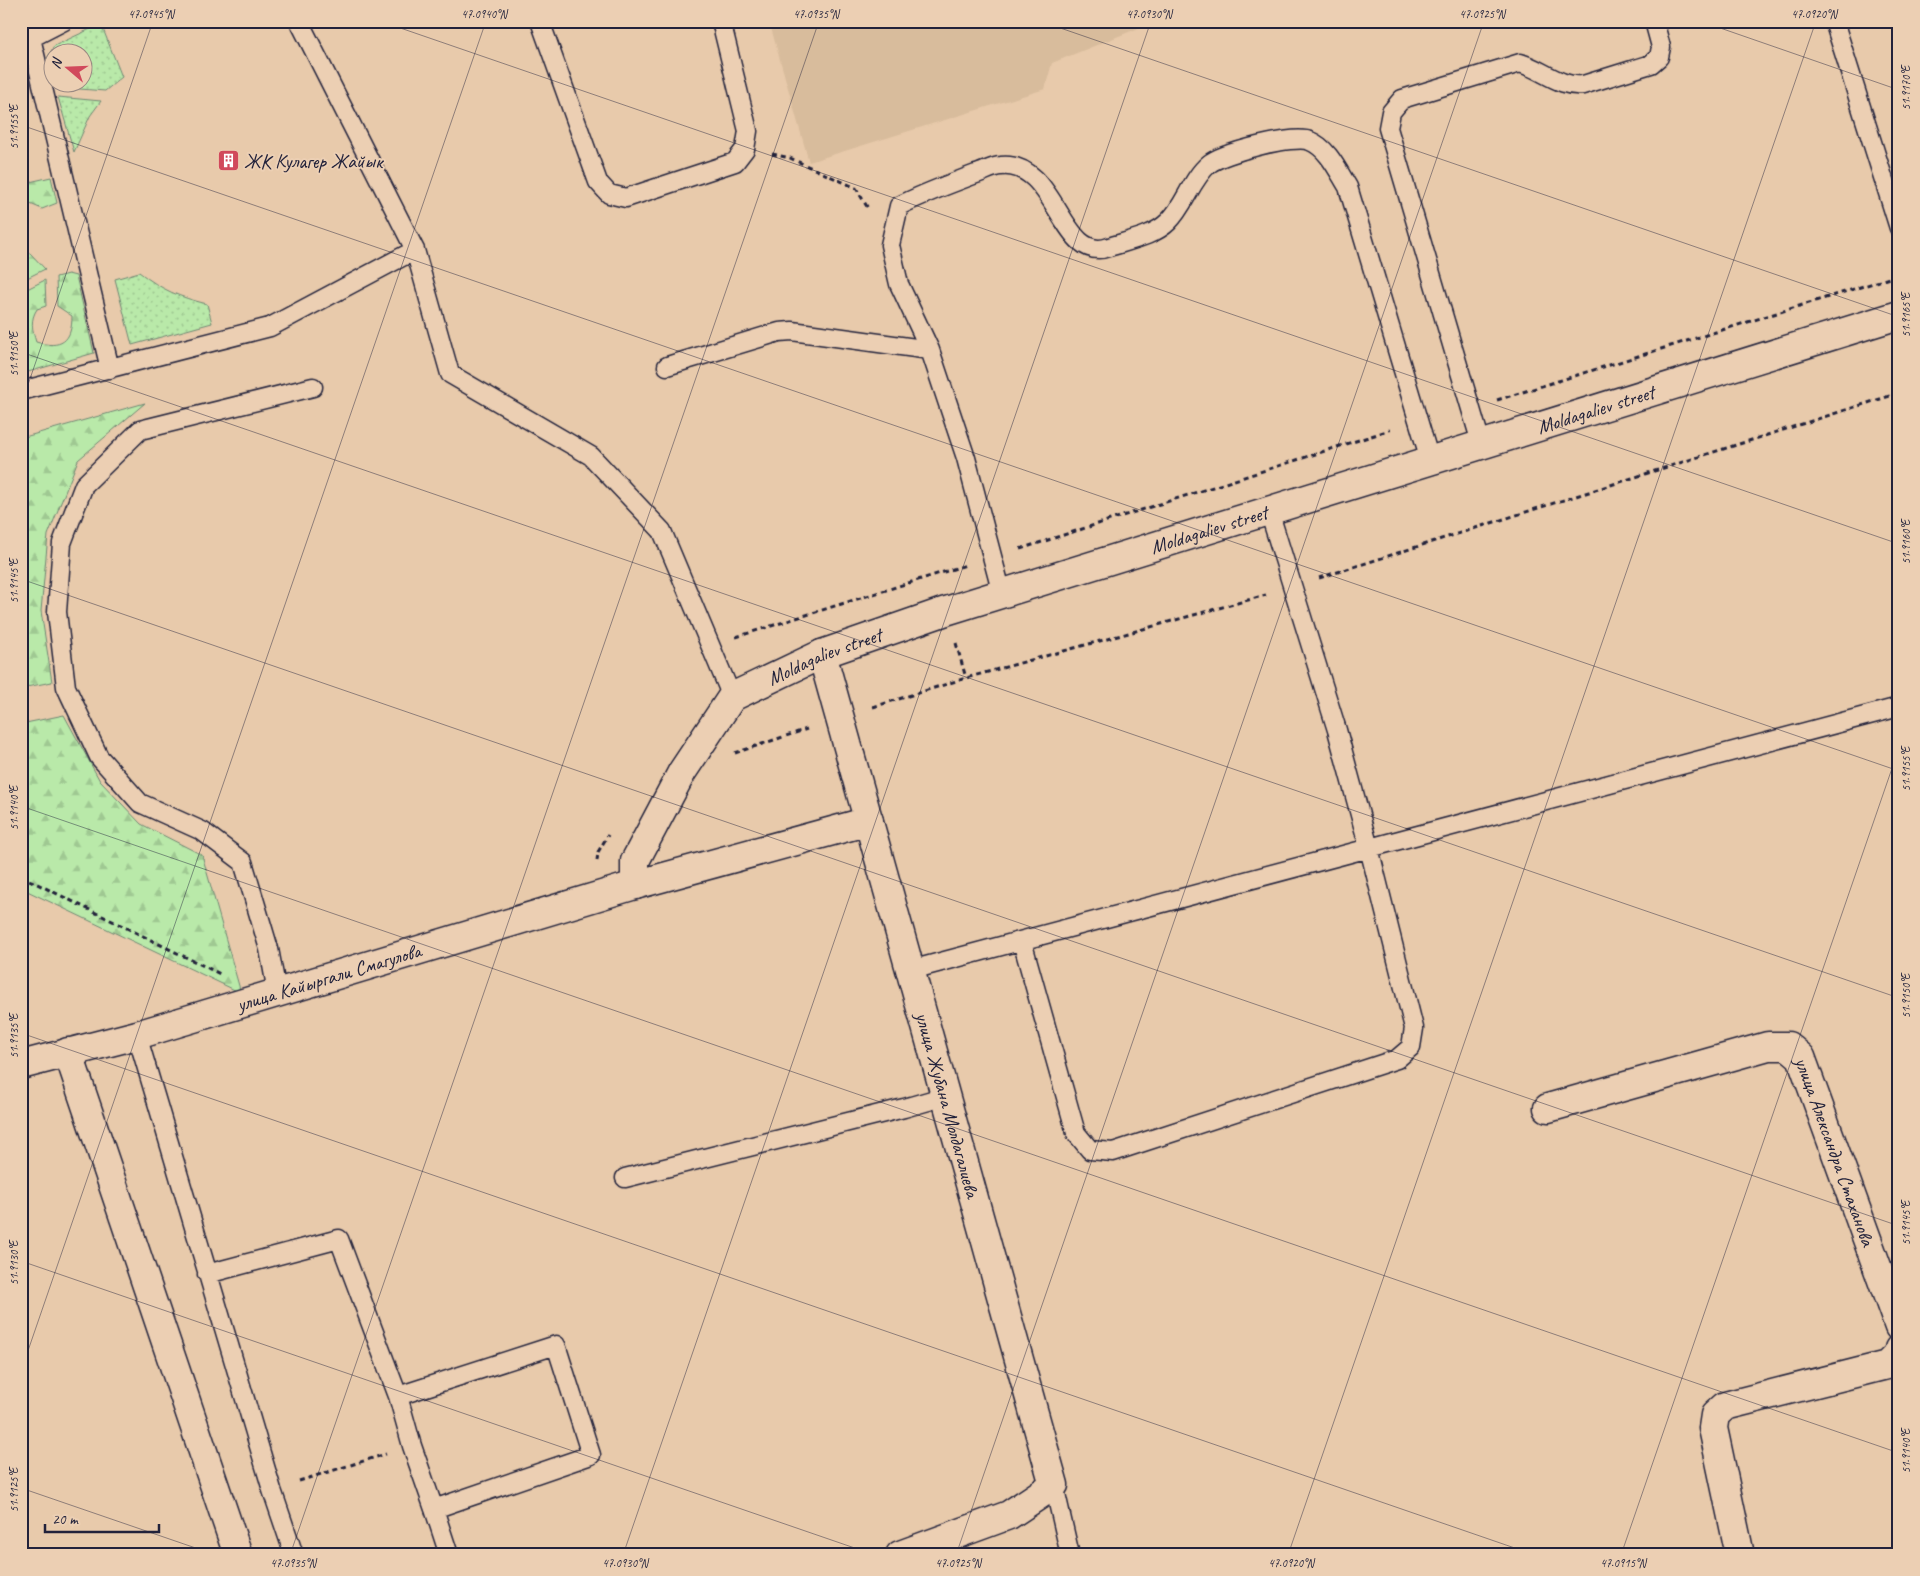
<svg xmlns="http://www.w3.org/2000/svg" width="1920" height="1576" font-family="Caveat,sans-serif">
<defs>
<pattern id="grass-dots" width="8" height="8" patternUnits="userSpaceOnUse" patternTransform="scale(1.25)"><rect width="8" height="8" fill="#b9e9a9"/><path d="M2 2h.1M6 6h.1" fill="none" stroke="#9fc892" stroke-width="1.8" stroke-linecap="round"/></pattern>
<pattern id="forest-firs" width="22" height="20" patternUnits="userSpaceOnUse" patternTransform="scale(1.25)"><rect width="22" height="20" fill="#b9e9a9"/><path d="M5 1l3.5 6h-7zM16 11l3.5 6h-7z" fill="#9fc892"/></pattern>
</defs>
<rect width="100%" height="100%" fill="#e8caab"/>
<filter id="ink" filterUnits="userSpaceOnUse"><feTurbulence type="fractalNoise" baseFrequency=".02" numOctaves="2"/><feDisplacementMap in="SourceGraphic" scale="10" xChannelSelector="R" yChannelSelector="G"/><feConvolveMatrix kernelMatrix="1 2 1 2 8 2 1 2 1" color-interpolation-filters="sRGB"/></filter>
<g filter="url(#ink)">
<path fill="#d8bc9c" d="M 769,21 L 1156,21 L 1052,63 L 1045,89 L 809,162 Z"/>
<path fill="url(#grass-dots)" stroke="#6e8672" d="M 101,24 L 122,77 L 105,91 L 55,87 L 53,83 L 82,82 L 82,52 L 52,52 L 52,79 L 47,59 L 54,46 Z
M 58,97 L 101,101 L 90,116 L 74,152 Z
M 139,272 C 162,290 179,297 207,304 L 212,323 L 132,345 L 115,279 Z"/>
<path fill="url(#forest-firs)" stroke="#6e8672" d="M 51,177 L 57,203 L 42,209 L 21,200 L 21,184 Z
M 30,253 L 45,269 L 21,281 L 21,256 Z
M 68,274 L 76,276 L 94,353 L 21,374 L 21,341 L 26,336 C 27,328 28,318 26,310 C 25,304 21,302 21,295 L 27,289 L 45,280 L 46,306 L 37,309 C 30,320 32,329 36,342 C 61,349 72,342 72,316 L 57,306 L 56,277 Z
M 145,403 L 78,460 L 48,535 L 41,611 L 52,682 L 21,688 L 21,438 Z
M 64,715 L 100,781 L 141,824 L 202,855 L 241,993 L 21,888 L 21,724 Z"/>
<g fill="none" stroke-linecap="round" stroke-linejoin="round">
<defs>
<path id="service" d="M 28,21 L 31,38 L 64,21
M 299,21 L 415,250
M 540,21 L 598,182 L 609,194 L 626,198 L 735,162 L 745,149 L 748,131 L 721,21
M 1834,21 L 1899,228
M 31,38 L 110,369
M 667,366 L 779,332 L 792,331 L 930,350
M 21,391 L 270,327 L 415,250 L 450,374 L 591,456 L 662,531 L 732,697
M 1481,443 L 1388,128 L 1391,112 L 1402,99 L 1520,63 C 1542,69 1560,88 1583,85 L 1651,64 L 1659,57 L 1661,47 L 1654,21
M 1002,594 L 966,458 L 930,350 L 899,284 L 890,245 L 899,206 C 924,193 950,184 976,174 C 984,172 993,166 1001,166 C 1057,160 1061,265 1109,247 C 1127,241 1154,236 1168,222 C 1185,206 1191,179 1209,164 C 1222,153 1295,134 1310,141 C 1328,148 1338,171 1348,187 L 1430,460
M 1022,941 L 1076,1133 L 1090,1150 L 1113,1152 L 1397,1059 L 1411,1047 L 1414,1028 L 1369,848 L 1337,730 L 1269,511
M 911,970 L 1899,707
M 277,992 L 269,949 L 243,862 L 202,831 L 140,803 L 99,757 L 66,687 L 57,612 L 62,543 L 84,485 L 140,430 L 313,387
M 137,1035 L 272,1490 L 294,1555
M 625,1178 L 904,1108 L 946,1096
M 207,1274 L 339,1239 L 398,1396 L 556,1345 L 591,1455 L 434,1509 L 449,1555
M 398,1396 L 412,1446 L 434,1509
M 1054,1485 L 1070,1555"/>
<g id="minor">
<path id="s1" d="M 822,654 L 1054,1485 L 1009,1515 L 900,1555"/>
<path id="s2" d="M 635,885 L 635,861 L 682,772 L 732,697 L 822,654 L 946,611 L 1899,315"/>
<path d="M 68,1052 L 238,1555"/>
<path id="s3" d="M 21,1065 L 137,1035 L 635,885 L 869,821"/>
<path id="s4" d="M 1548,1108 L 1768,1046 L 1788,1046 L 1801,1057 L 1899,1327"/>
<path d="M 1740,1555 L 1713,1428 L 1715,1415 L 1725,1406 L 1887,1365 L 1898,1354 L 1899,1349"/>
</g>
</defs>
<use href="#service" stroke="#22223b" stroke-width="21"/>
<use href="#minor" stroke="#22223b" stroke-width="31"/>
<path stroke="#22223b" stroke-width="3" stroke-dasharray="5 4" stroke-linecap="butt" d="M 772,154 L 790,158 L 856,188 L 869,210
M 1497,400 L 1899,275
M 1020,549 L 1390,430
M 1319,578 L 1899,393
M 736,637 L 966,565
M 956,643 L 966,678
M 873,707 L 966,678 L 1266,595
M 735,753 L 807,729
M 597,861 L 598,852 L 608,835
M 21,876 L 220,974
M 299,1481 L 386,1454"/>
<use href="#service" stroke="#eccfb3" stroke-width="18"/>
<use href="#minor" stroke="#eccfb3" stroke-width="28"/>
</g>
</g>
<path fill="none" stroke="#22223b" stroke-width="1" stroke-opacity="0.45" d="M 380,21 L 1899,544M 1040,21 L 1899,317M 1700,21 L 1899,90M 21,125 L 1899,771M 21,352 L 1899,998M 21,405 L 153,21M 21,579 L 1899,1226M 21,806 L 1899,1453M 21,1033 L 1535,1555M 21,1261 L 875,1555M 21,1371 L 486,21M 21,1488 L 216,1555M 290,1555 L 819,21M 623,1555 L 1151,21M 956,1555 L 1484,21M 1288,1555 L 1816,21M 1621,1555 L 1899,748"/>
<defs>
<symbol id="building-square" viewBox="-11 -11 22 22"><rect x="-9" y="-9" width="18" height="18" rx="4" fill="#d1495b" stroke="#eccfb3"/><path d="M-4-6H4V6H1V3H-1V6H-4ZM-2.5-4.3h1.7v1.8h-1.7ZM.8-4.3h1.7v1.8H.8ZM-2.5-1h1.7V.8h-1.7ZM.8-1h1.7V.8H.8Z" fill="#fff"/></symbol>
</defs>
<g fill-rule="evenodd">
<use href="#building-square" x="216" y="148" width="25" height="25"/>
</g>
<g text-anchor="middle" dominant-baseline="central" stroke-width="4" stroke-linejoin="round" paint-order="stroke">
<g font-size="20" fill="#22223b" stroke="#eccfb3" text-anchor="start">
<text x="244" y="161">ЖК Кулагер Жайык</text>
</g>
<g font-size="20" fill="#22223b" stroke="#eccfb3">
<text stroke="none"><textPath href="#s2" startOffset="1126">Moldagaliev street</textPath></text>
<text stroke="none"><textPath href="#s2" startOffset="721">Moldagaliev street</textPath></text>
<text stroke="none"><textPath href="#s2" startOffset="316">Moldagaliev street</textPath></text>
<text stroke="none"><textPath href="#s3" startOffset="320">улица Кайыргали Смагулова</textPath></text>
<text stroke="none"><textPath href="#s1" startOffset="468">улица Жубана Молдагалиева</textPath></text>
<text stroke="none"><textPath href="#s4" startOffset="366">улица Александра Стаханова</textPath></text>
</g>
</g>
<rect width="1920" height="1576" fill="none" stroke="#eccfb3" stroke-width="55"/>
<g transform="translate(68 68) rotate(289)"><circle r="24" fill="#eccfb3" stroke="#9b8a83"/>
<path d="M0-4L9 19L0 12L-9 19Z" fill="#d1495b"/>
<text y="-8" font-size="14" font-weight="bold" text-anchor="middle" fill="#22223b">N</text>
</g>
<path d="M45 1524v8h114v-8" fill="none" stroke="#22223b" stroke-width="2.5"/>
<text x="52" y="1524" font-size="15" fill="#22223b" stroke="#eccfb3" stroke-width="4" paint-order="stroke">20 m</text>
<rect x="28" y="28" width="1864" height="1520" fill="none" stroke="#22223b" stroke-width="2"/>
<g font-size="12" text-anchor="middle" fill="#22223b">
<text x="151" y="18">47.0945°N</text>
<text x="484" y="18">47.0940°N</text>
<text x="816" y="18">47.0935°N</text>
<text x="1149" y="18">47.0930°N</text>
<text x="1482" y="18">47.0925°N</text>
<text x="1814" y="18">47.0920°N</text>
<text transform="translate(1906 88) rotate(-90)" y="4">51.9170°E</text>
<text transform="translate(14 127) rotate(-90)" y="4">51.9155°E</text>
<text transform="translate(1906 315) rotate(-90)" y="4">51.9165°E</text>
<text transform="translate(14 354) rotate(-90)" y="4">51.9150°E</text>
<text transform="translate(1906 542) rotate(-90)" y="4">51.9160°E</text>
<text transform="translate(14 581) rotate(-90)" y="4">51.9145°E</text>
<text transform="translate(1906 769) rotate(-90)" y="4">51.9155°E</text>
<text transform="translate(14 808) rotate(-90)" y="4">51.9140°E</text>
<text transform="translate(1906 996) rotate(-90)" y="4">51.9150°E</text>
<text transform="translate(14 1036) rotate(-90)" y="4">51.9135°E</text>
<text transform="translate(1906 1223) rotate(-90)" y="4">51.9145°E</text>
<text transform="translate(14 1263) rotate(-90)" y="4">51.9130°E</text>
<text transform="translate(1906 1451) rotate(-90)" y="4">51.9140°E</text>
<text transform="translate(14 1490) rotate(-90)" y="4">51.9125°E</text>
<text x="293" y="1567">47.0935°N</text>
<text x="625" y="1567">47.0930°N</text>
<text x="958" y="1567">47.0925°N</text>
<text x="1291" y="1567">47.0920°N</text>
<text x="1623" y="1567">47.0915°N</text>
</g>
</svg>
